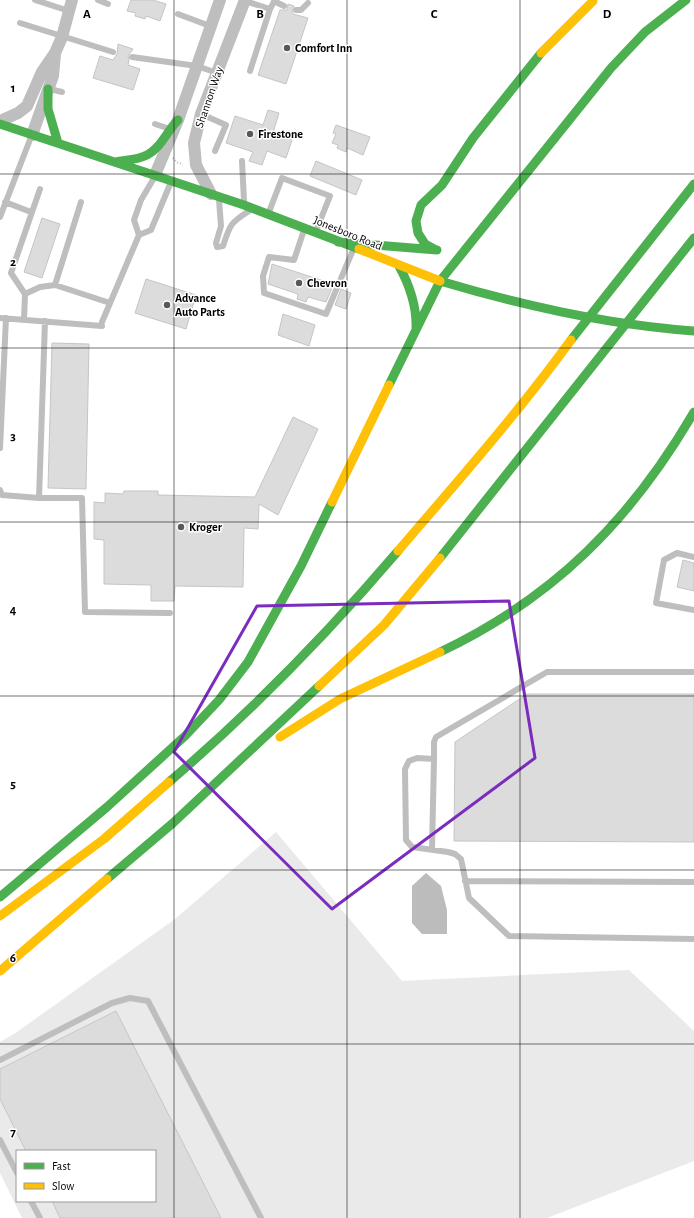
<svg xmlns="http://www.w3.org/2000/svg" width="694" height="1218" font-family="'Alegreya Sans',sans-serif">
<rect width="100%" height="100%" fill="#fff"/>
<path fill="#eaeaea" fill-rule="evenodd" d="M 276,832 L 402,981 L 629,970 L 694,1031 L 694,1161 L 547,1218 L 22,1218 L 0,1173 L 0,1042 L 17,1032 L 175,919 ZM 17,1151 L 155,1151 L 155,1201 L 17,1201 Z"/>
<path fill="#bcbcbc" d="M 426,873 L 441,886 L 447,910 L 447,934 L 422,934 L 412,923 L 412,886 Z"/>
<path fill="#dcdcdc" stroke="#c5c5c5" d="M 131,0 L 153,0 L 166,4 L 160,21 L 146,16 L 145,19 L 135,16 L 136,13 L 127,11 Z
M 288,4 L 294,6 L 292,10 L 293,14 L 308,18 L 286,84 L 258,75 L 280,10 L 287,10 Z
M 118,44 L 133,49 L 128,56 L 129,60 L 128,65 L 140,69 L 133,90 L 93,78 L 100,56 L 113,60 L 117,54 Z
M 268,110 L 279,113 L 273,133 L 292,140 L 286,158 L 267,151 L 262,165 L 249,161 L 253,152 L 226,143 L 235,116 L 263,125 Z
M 336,125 L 370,137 L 363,155 L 347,148 L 346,152 L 337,148 L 338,145 L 332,143 L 336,134 L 333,133 Z
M 316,161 L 362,180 L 356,195 L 310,176 Z
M 42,218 L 60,224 L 42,278 L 24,272 Z
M 272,264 L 330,283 L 329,285 L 333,286 L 326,302 L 308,297 L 306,302 L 297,299 L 298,294 L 268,284 Z
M 146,279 L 196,295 L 186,329 L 135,313 Z
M 341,289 L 351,293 L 346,309 L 335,305 Z
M 283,314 L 315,325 L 309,346 L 278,335 Z
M 52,343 L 89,344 L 86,489 L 48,488 Z
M 293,417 L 318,429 L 278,515 L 259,504 L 258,529 L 244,528 L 243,587 L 175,586 L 174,601 L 151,601 L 151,585 L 104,584 L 104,540 L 94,539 L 94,502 L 105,503 L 105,493 L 123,494 L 124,491 L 158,491 L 158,495 L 255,497 Z
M 683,560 L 694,563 L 694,591 L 677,587 Z
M 527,694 L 694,694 L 694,842 L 454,841 L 455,742 Z
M 116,1011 L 221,1218 L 60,1218 L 52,1201 L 155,1201 L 155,1151 L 26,1151 L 0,1099 L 0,1069 Z"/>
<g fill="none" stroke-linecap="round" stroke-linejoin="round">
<path stroke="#b8b8b8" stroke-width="2" stroke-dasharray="1 2" stroke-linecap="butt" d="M 173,158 L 178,163 L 183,164"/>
<path stroke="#bebebe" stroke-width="6" d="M 35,0 L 69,11
M 98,0 L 108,4
M 245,1 L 270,9 L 275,0
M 274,1 L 284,6
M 296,10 L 301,10 L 308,3
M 178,14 L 210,26
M 20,23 L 113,52
M 132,57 L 197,66 L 217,73
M 250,71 L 270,9
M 50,89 L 62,92
M 201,114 L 226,125 L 215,151
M 155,124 L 167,128
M 242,161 L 244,201
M 219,200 L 221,226 L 216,243 L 217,247 L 223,246 C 230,225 230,223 249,211
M 5,202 L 31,212
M 81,202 L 55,285 L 110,303
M 269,212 L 282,178 L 330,196 L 316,231
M 0,217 L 31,137
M 304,230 L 294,260 L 269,257 L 263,276 L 264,293 L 326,314 L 353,250
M 139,235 L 134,220 L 141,200 L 154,178
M 25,294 L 40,287 L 55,285
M 0,318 L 102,326
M 24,320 L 25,294 L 11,273 L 40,189
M 45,321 L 39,498 L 82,498 L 85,612 L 170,613
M 102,322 L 139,235 L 151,230 L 171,182
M 0,448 L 6,318
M 0,490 L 2,495 L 39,498
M 694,557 L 677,553 L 664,560 L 656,603 L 694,610
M 694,672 L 547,672 L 436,737 L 434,742 L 434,759 L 417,758 L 409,761 L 405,769 L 406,840 L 412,847 L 448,852 L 455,854 L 461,859 L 469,898 L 509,936 L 694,939
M 432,849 L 434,759
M 465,881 L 694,882
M 0,1060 L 112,1003 L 130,998 L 148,1001 L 261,1218
M 0,1140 L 17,1173
M 31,1201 L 40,1218"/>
<path stroke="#bebebe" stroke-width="12" d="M 0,121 L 18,113 L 27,106 L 42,72 L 55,53 L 62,37 L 72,0
M 32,135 L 53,76 L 55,54
M 155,175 L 178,120 L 220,0
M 211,194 L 196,165 L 194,143 L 201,114 L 245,0"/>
<path stroke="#4caf50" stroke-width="9" d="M 48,89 L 48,109 L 58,143
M 0,124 L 244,205 L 359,249
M 116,162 C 126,160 137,160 147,155 C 161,148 167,131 178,120
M 338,242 L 437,250
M 436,250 L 425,244 L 418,233 L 416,221 L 421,205 L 442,185 L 473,138 L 541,53
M 399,266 C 410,286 417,306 416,329
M 440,281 C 524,306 607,325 694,331
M 571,340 L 694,184
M 389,385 L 440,281 L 611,68 L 645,32 L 686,0
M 440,558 L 694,238
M 440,652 C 554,598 631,520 694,412
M 169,782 C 252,711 328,633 398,551
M 107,879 L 173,823 L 319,686
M 0,897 L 107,807 L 185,736 L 219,700 L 248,662 L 301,566 L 332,502"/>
<path stroke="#ffc107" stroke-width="9" d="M 541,53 L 593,1
M 359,249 L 440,281
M 332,502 L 389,385
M 398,551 C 457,482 518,413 571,340
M 319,686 L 384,625 L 440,558
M 280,737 L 340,699 L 440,652
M 0,916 L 104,839 L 169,782
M 0,971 L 107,879"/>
</g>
<path fill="none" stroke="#7b2cbf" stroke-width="3" stroke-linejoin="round" d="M 509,601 L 535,758 L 332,909 L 174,752 L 257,606 Z"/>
<path fill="none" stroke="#000" stroke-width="1" stroke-opacity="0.55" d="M 174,0 L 174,1218M 347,0 L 347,1218M 520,0 L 520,1218M 0,174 L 694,174M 0,348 L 694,348M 0,522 L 694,522M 0,696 L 694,696M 0,870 L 694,870M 0,1044 L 694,1044"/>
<g fill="#595959" stroke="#fff" stroke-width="1.5">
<circle cx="287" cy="48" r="4"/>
<circle cx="250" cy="134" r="4"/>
<circle cx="299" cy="283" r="4"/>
<circle cx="167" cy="305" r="4"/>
<circle cx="181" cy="527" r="4"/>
</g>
<g text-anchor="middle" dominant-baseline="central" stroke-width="3" stroke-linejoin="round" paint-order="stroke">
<g font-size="12" font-weight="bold" fill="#000" stroke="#fff" text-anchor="start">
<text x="295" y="48">Comfort Inn</text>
<text x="258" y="134">Firestone</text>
<text x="307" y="283">Chevron</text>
<text x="175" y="298">Advance<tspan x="175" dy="14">Auto Parts</tspan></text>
<text x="189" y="527">Kroger</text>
</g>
<g font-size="12" fill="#000" stroke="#fff">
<text transform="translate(209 97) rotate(-71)">Shannon Way</text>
<text transform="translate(348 233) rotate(22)">Jonesboro Road</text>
</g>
</g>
<g font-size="13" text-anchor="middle" font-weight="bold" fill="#000" stroke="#fff" stroke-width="3" stroke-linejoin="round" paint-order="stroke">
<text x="87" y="18">A</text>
<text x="260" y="18">B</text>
<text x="434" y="18">C</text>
<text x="607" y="18">D</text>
<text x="13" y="92">1</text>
<text x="13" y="266">2</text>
<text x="13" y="440">3</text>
<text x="13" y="614">4</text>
<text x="13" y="788">5</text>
<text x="13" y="962">6</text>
<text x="13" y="1136">7</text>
</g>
<rect x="16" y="1150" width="140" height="52" fill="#ffffff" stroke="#999999"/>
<rect x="24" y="1163" width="20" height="6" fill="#4caf50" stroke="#999999"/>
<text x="52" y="1170" font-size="12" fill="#000000">Fast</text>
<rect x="24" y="1183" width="20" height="6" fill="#ffc107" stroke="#999999"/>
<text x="52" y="1190" font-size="12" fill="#000000">Slow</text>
</svg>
